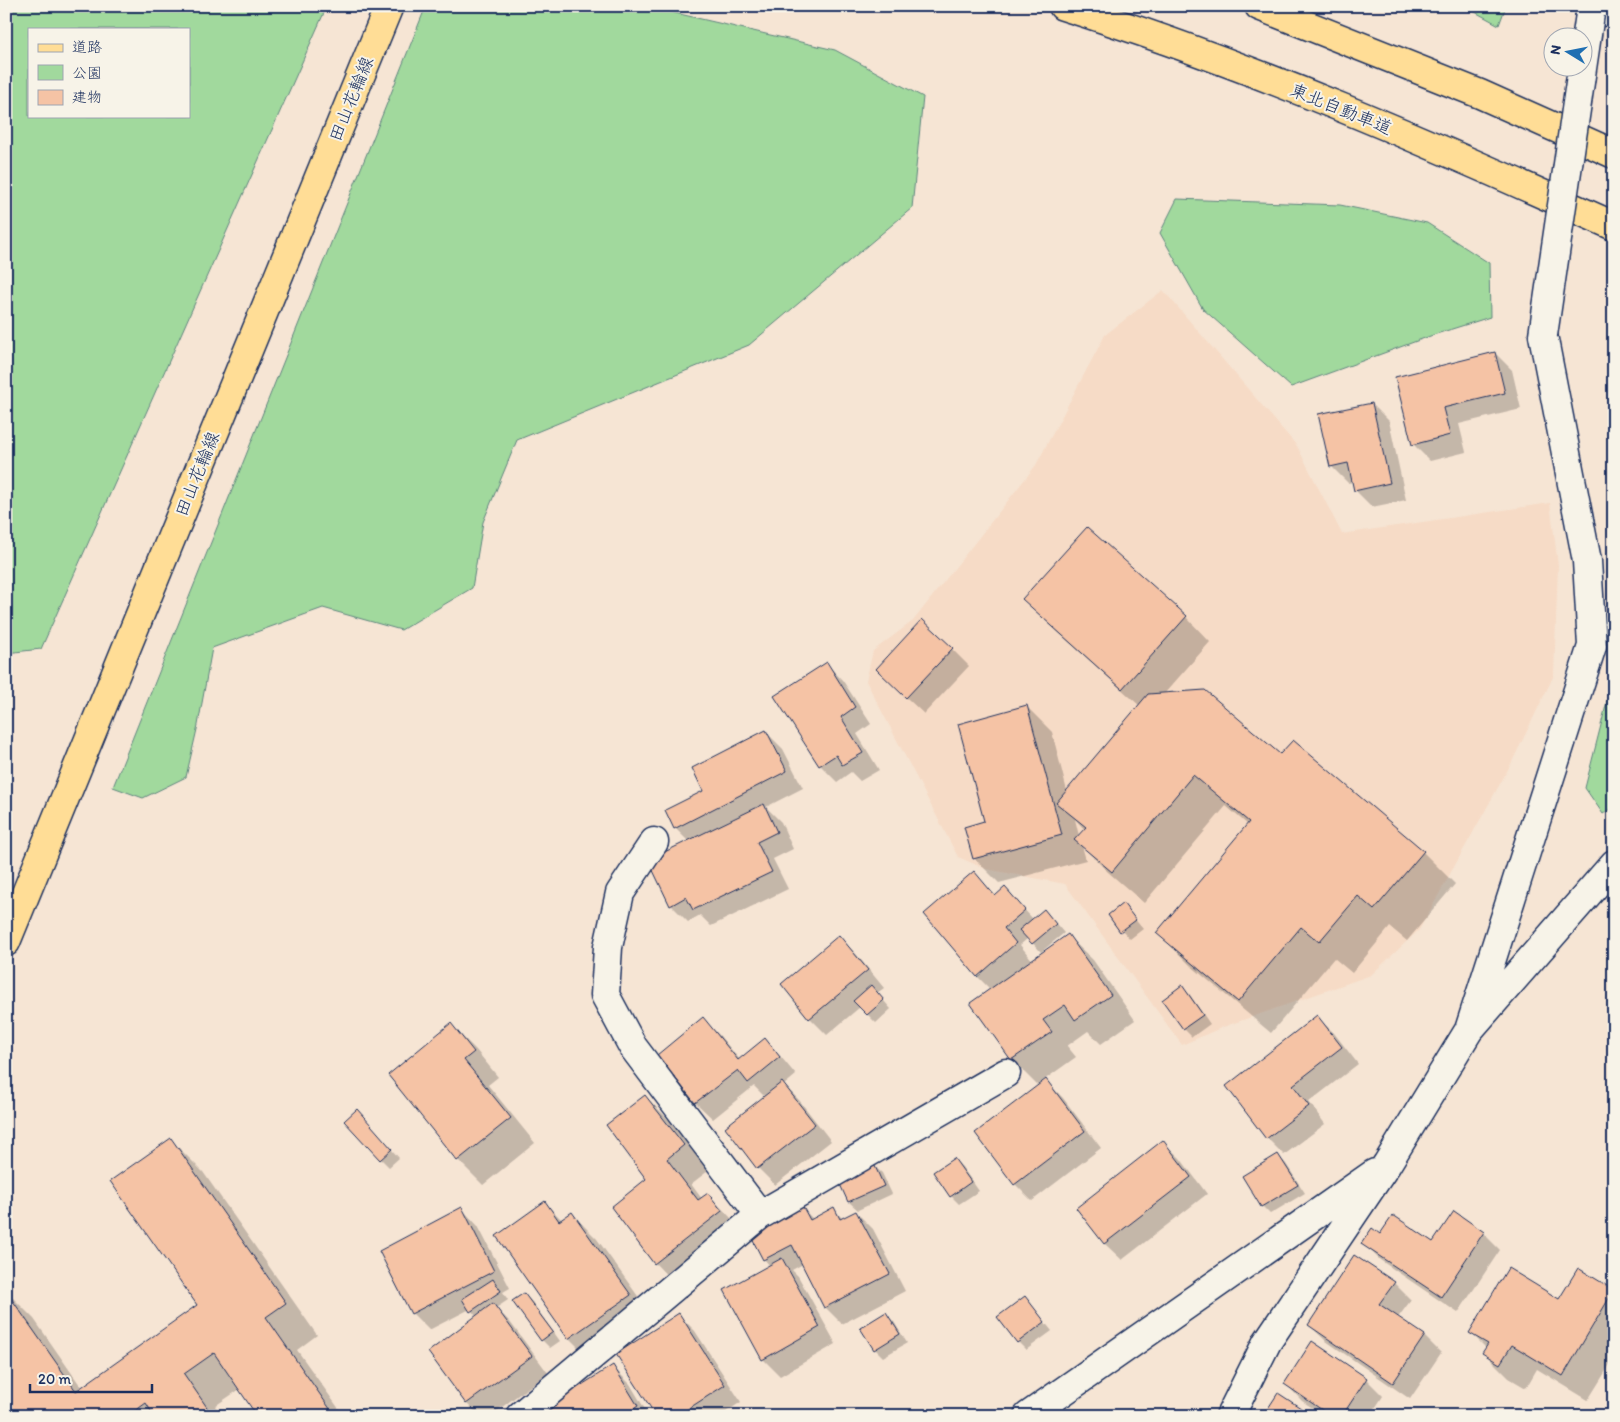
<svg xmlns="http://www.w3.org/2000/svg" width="1620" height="1422" font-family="Itim,'Klee One',sans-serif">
<rect width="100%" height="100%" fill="#f6e5d4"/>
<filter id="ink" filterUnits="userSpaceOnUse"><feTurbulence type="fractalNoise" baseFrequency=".02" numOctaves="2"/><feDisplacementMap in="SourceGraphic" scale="10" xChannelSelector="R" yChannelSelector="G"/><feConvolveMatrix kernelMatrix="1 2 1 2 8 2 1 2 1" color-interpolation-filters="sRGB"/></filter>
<g filter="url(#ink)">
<path fill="#f6dbc6" d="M 1163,290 L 1297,446 L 1342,534 L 1550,503 L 1558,565 L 1554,675 L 1511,764 L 1419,930 L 1371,975 L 1223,1027 L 1182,1045 L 1065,884 L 986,869 L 958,857 L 866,681 L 873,651 L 913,621 L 1036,465 L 1105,335 Z"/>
<path fill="#a1d99d" stroke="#5e847e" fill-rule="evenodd" d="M 6,6 L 327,6 L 41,649 L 6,653 ZM 29,29 L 189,29 L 189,116 L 29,116 Z
M 426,6 L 645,6 L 835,50 L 923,97 L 912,208 L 749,345 L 517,440 L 483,522 L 472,588 L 401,630 L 323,608 L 212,648 L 198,725 L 186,777 L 143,798 L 113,787 Z
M 1464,6 L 1506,6 L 1499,25 Z
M 1177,199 L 1340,205 L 1427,223 L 1489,263 L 1490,317 L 1433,335 L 1291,387 L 1203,309 L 1160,233 Z
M 1614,674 L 1614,807 L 1603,814 L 1585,788 Z"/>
<path fill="#0003" fill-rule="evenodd" d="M 1495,353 L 1512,370 L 1521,409 L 1459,424 L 1466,452 L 1430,461 L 1413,444 L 1397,378 Z
M 1372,404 L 1389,421 L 1406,500 L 1372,507 L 1355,490 L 1353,482 L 1348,483 L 1331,466 Z
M 1024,599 L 1186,617 L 1210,642 L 1164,694 L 1280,756 L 1423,852 L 1455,884 L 1407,941 L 1390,927 L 1352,973 L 1334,958 L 1271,1033 L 1190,965 L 1158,933 L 1248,825 L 1226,806 L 1144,903 L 1108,872 L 1082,846 L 1086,860 L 999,883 L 974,858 L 985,822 L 1027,707 L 1052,732 L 1067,791 L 1140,706 L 1049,624 ZM 1075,819 L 1085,830 L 1079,836 Z
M 952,649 L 969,666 L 924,714 L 894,686 Z
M 827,664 L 843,681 L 871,724 L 857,734 L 879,770 L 860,781 L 851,772 L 837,782 L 820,765 Z
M 766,732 L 783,749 L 803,788 L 766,807 L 781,822 L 793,849 L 773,859 L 788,889 L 711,926 L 700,915 L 688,922 L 671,905 L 689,842 L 675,828 L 705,791 Z
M 974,873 L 996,896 L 1005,889 L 1033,919 L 1052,919 L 1064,933 L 1041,952 L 1028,938 L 1020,945 L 1033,961 L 1068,936 L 1093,960 L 1135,1020 L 1101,1044 L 1088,1031 L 1067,1046 L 1076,1057 L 1037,1085 L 1012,1060 L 972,1003 L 991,990 L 977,976 Z
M 1123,905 L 1143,929 L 1130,939 L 1109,915 Z
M 839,937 L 856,954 L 884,988 L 877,993 L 891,1009 L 876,1023 L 860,1007 L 827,1035 L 810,1018 Z
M 1182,987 L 1190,995 L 1210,1024 L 1192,1037 L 1184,1029 L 1163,1000 Z
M 1317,1017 L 1334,1033 L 1358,1064 L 1309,1102 L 1325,1124 L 1284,1155 L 1267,1138 L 1228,1086 Z
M 703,1019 L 720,1036 L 740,1060 L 764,1040 L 781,1057 L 796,1075 L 784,1085 L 799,1100 L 831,1141 L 775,1185 L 758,1168 L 726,1127 L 765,1097 L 754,1086 L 713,1119 L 696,1103 L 658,1055 Z
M 451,1025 L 476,1050 L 498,1077 L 488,1085 L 535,1143 L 483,1185 L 458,1160 Z
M 1046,1081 L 1063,1098 L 1101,1148 L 1032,1201 L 1015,1184 Z
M 645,1096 L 670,1121 L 708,1171 L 691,1184 L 702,1199 L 708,1194 L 732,1219 L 746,1236 L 679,1288 L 655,1263 L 648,1179 Z
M 365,1119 L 399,1158 L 389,1167 L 381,1159 Z
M 171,1140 L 203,1172 L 317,1335 L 297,1350 L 344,1416 L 258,1416 L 240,1389 L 215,1406 L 222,1416 L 6,1416 L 6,1291 L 34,1319 L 82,1388 L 198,1306 Z
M 1163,1142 L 1180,1158 L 1207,1194 L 1122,1260 L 1105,1244 L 1078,1208 Z
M 1278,1155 L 1286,1164 L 1305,1193 L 1270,1214 L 1262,1206 Z
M 954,1159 L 962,1167 L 979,1191 L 959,1204 L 951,1196 L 935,1173 Z
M 873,1165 L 882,1173 L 892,1194 L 858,1210 L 849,1202 L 840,1180 Z
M 544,1202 L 562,1220 L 572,1214 L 597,1239 L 655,1320 L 594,1363 L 569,1338 L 497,1236 Z
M 462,1209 L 478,1226 L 510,1288 L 503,1292 L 508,1300 L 496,1308 L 510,1322 L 548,1373 L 490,1416 L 480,1416 L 467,1404 L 430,1352 L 477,1317 L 470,1309 L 429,1330 L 412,1313 Z
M 803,1209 L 813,1219 L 833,1209 L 843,1219 L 856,1212 L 873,1229 L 905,1291 L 842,1324 L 825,1307 L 803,1264 L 792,1270 L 798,1276 L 836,1344 L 780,1376 L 763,1359 L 770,1266 L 764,1259 Z
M 1454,1213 L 1483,1233 L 1500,1250 L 1458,1313 L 1380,1260 L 1363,1243 L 1381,1235 L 1433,1244 Z
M 1578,1270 L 1614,1291 L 1614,1358 L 1588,1400 L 1537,1369 L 1526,1388 L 1509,1378 L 1484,1353 L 1487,1349 L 1471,1333 L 1560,1300 Z
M 1394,1283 L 1411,1300 L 1397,1319 L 1424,1336 L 1441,1353 L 1410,1399 L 1326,1341 L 1309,1325 Z
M 524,1294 L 532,1302 L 560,1341 L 550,1348 L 542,1340 Z
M 1025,1298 L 1052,1331 L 1026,1350 L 1018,1342 Z
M 885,1313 L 894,1322 L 907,1343 L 883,1357 L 875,1349 Z
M 679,1315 L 695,1331 L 741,1402 L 720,1416 L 658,1416 Z
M 1313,1343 L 1366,1379 L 1383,1396 L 1370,1416 L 1325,1416 L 1302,1401 L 1286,1384 Z
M 613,1367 L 630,1384 L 649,1416 L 535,1416 Z"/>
<path fill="#f5c3a5" stroke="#1b2f5e" d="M 1495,352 L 1505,393 L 1443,408 L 1450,435 L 1412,445 L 1395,377 Z
M 1372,403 L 1390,483 L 1354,491 L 1348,463 L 1330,467 L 1318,414 Z
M 1087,527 L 1187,616 L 1122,689 L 1022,599 Z
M 922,619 L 953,648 L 906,698 L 876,669 Z
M 827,662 L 855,707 L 841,717 L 863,753 L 842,765 L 836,755 L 819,766 L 774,696 Z
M 1205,690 L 1280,754 L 1293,740 L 1424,851 L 1374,910 L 1358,896 L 1319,942 L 1301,927 L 1238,1002 L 1156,933 L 1249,822 L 1193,775 L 1112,872 L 1074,840 L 1086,827 L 1056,803 L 1148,694 Z
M 1027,705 L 1062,835 L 973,859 L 964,827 L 984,821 L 958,724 Z
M 766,730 L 787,771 L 674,829 L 665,810 L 703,791 L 692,768 Z
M 764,804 L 777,832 L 757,842 L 772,872 L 693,910 L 686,897 L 670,906 L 648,860 Z
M 974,871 L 995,896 L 1005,887 L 1025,910 L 1004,928 L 1016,943 L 977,977 L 924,914 Z
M 1123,903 L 1136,920 L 1120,932 L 1108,915 Z
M 1044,909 L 1056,924 L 1032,944 L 1019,930 Z
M 1068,934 L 1111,995 L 1075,1020 L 1065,1005 L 1043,1020 L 1052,1032 L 1011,1060 L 970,1003 Z
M 839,935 L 868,970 L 809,1019 L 781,984 Z
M 871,985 L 884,1000 L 867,1015 L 853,1001 Z
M 1182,985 L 1203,1015 L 1183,1029 L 1162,1000 Z
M 1317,1015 L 1342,1047 L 1293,1085 L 1309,1106 L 1266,1139 L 1226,1086 Z
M 703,1017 L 738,1060 L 765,1038 L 780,1057 L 748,1083 L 738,1070 L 695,1103 L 657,1055 Z
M 451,1023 L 474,1052 L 464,1060 L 511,1118 L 457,1161 L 388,1075 Z
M 1046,1079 L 1085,1131 L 1014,1185 L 975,1133 Z
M 782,1082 L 815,1124 L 757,1169 L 725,1127 Z
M 645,1095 L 684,1145 L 667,1159 L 698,1200 L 708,1193 L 722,1211 L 654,1264 L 611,1207 L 646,1179 L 606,1125 Z
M 357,1109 L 392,1149 L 380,1160 L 344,1121 Z
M 171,1138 L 286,1303 L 266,1317 L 335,1416 L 257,1416 L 214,1353 L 184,1374 L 213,1416 L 154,1416 L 146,1403 L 128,1416 L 6,1416 L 6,1291 L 76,1391 L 197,1305 L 110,1181 Z
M 1163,1140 L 1191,1177 L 1104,1244 L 1076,1208 Z
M 1278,1154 L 1298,1185 L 1261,1207 L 1242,1176 Z
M 954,1158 L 971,1182 L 950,1197 L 933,1172 Z
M 874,1164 L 884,1186 L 848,1202 L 838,1180 Z
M 545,1201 L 559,1221 L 572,1212 L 631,1295 L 568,1339 L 496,1236 Z
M 462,1207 L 494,1271 L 411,1314 L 379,1251 Z
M 803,1207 L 810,1220 L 834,1207 L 840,1219 L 856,1211 L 890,1274 L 824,1308 L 792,1245 L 763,1260 L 750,1235 Z
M 1454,1211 L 1484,1232 L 1441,1297 L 1361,1244 L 1372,1228 L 1380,1234 L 1393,1215 L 1433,1242 Z
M 1354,1255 L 1395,1282 L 1379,1304 L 1425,1335 L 1393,1383 L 1308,1325 Z
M 782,1258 L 820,1327 L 762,1360 L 724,1290 Z
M 1508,1268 L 1559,1299 L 1578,1268 L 1614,1290 L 1563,1376 L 1512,1345 L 1500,1364 L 1482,1353 L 1488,1344 L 1469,1333 Z
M 493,1279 L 501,1291 L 470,1312 L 462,1299 Z
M 524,1293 L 553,1332 L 541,1341 L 512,1301 Z
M 1025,1296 L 1045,1322 L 1017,1343 L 997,1317 Z
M 493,1303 L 532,1356 L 466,1404 L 428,1352 Z
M 886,1312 L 900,1334 L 874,1350 L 860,1328 Z
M 679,1313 L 725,1385 L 677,1416 L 656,1416 L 616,1354 Z
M 1312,1341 L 1367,1378 L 1342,1416 L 1331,1416 L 1284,1384 Z
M 613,1365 L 638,1406 L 623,1416 L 533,1416 Z
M 1278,1393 L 1313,1416 L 1263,1416 Z"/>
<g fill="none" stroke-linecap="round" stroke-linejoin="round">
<defs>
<path id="minor" d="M 1591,6 L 1590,14 L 1614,10
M 654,842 L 620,893 L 608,947 L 605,995 L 633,1047 L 760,1215
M 1469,1030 L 1592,646 L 1587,561 L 1543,335
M 520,1416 L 760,1215 L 1006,1073
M 1028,1416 L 1375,1173
M 1230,1416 L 1267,1342 L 1387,1164 L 1469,1030 L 1614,864"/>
<path id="major" d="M 6,942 L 389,6"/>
<path id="highway" d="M 1063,6 C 1252,65 1434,145 1614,226
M 1259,6 L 1480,94 L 1614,154"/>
</defs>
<use href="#minor" stroke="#1b2f5e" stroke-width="31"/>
<use href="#major" stroke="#1b2f5e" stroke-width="31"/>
<use href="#highway" stroke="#1b2f5e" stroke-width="31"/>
<use href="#minor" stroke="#f7f3e8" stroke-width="28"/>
<use href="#major" stroke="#ffdd96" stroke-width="28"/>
<use href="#highway" stroke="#ffdd96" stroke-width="28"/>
<defs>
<path id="minor-bridge" d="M 1543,335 L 1590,14"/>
</defs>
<use href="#minor-bridge" stroke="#1b2f5e" stroke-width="31" stroke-linecap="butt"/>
<use href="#minor-bridge" stroke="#f7f3e8" stroke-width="28"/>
</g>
</g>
<g text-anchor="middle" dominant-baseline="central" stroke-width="4" stroke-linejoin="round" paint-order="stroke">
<g font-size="18" fill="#1b2f5e" stroke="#f7f3e8">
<text transform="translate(351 99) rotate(-68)">田山花輪線</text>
<text transform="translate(1341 109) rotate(22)">東北自動車道</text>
<text transform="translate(197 474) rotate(-68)">田山花輪線</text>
</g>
</g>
<rect width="1620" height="1422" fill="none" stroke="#f7f3e8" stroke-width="25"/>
<rect x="12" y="12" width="1595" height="1397" fill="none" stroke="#1b2f5e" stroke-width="2" filter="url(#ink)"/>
<rect x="28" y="28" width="162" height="90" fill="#f7f3e8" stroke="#9fa5b1"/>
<rect x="38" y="44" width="25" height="8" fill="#ffdd96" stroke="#9fa5b1"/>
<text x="72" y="52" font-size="15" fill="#1b2f5e">道路</text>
<rect x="38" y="65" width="25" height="15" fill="#a1d99d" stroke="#9fa5b1"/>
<text x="72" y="78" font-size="15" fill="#1b2f5e">公園</text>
<rect x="38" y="90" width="25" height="15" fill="#f5c3a5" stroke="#9fa5b1"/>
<text x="72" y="102" font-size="15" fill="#1b2f5e">建物</text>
<g transform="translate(1568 52) rotate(280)"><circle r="24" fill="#f7f3e8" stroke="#9fa5b1"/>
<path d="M0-4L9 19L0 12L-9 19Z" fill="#1f6fb2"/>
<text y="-8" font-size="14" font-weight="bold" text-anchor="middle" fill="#1b2f5e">N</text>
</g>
<path d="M30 1384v8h122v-8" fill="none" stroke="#1b2f5e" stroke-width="2.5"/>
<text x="38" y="1384" font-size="15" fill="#1b2f5e" stroke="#f7f3e8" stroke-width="4" paint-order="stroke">20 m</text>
</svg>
